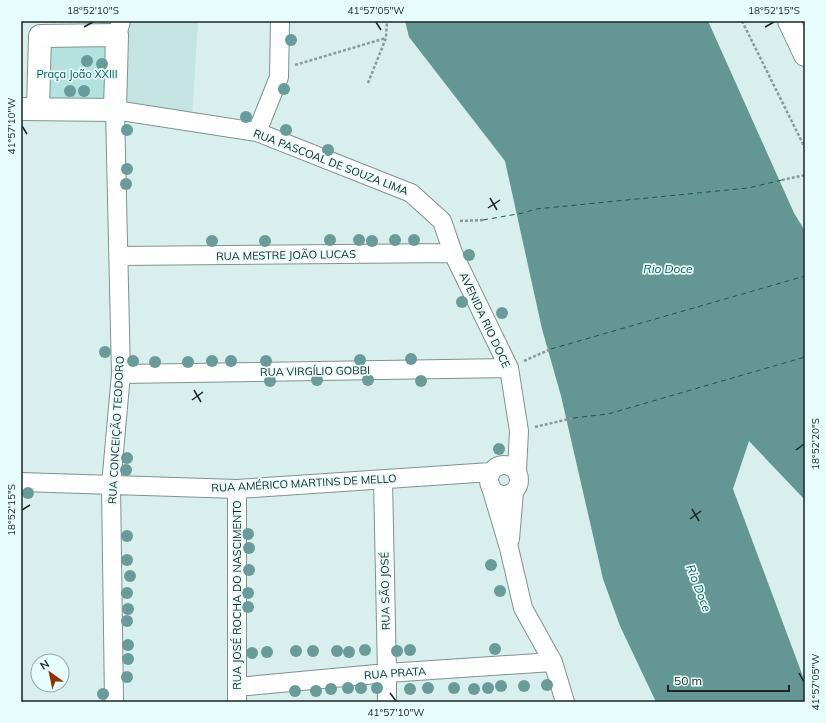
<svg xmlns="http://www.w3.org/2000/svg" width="826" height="723" font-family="Mulish,sans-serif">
<rect width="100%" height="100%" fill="#d9efed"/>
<path fill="#c4e3e1" d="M 130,21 L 198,21 L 192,117 L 123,109 Z"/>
<path fill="#b3e2df" d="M 47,43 L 108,44 L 107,105 L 46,105 Z"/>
<path fill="#649794" d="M 405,21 L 708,21 L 794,213 L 805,231 L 805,500 L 749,441 L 733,489 L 805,682 L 805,702 L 656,702 L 620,626 L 603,579 L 561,396 L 542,329 L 505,161 L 409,37 Z"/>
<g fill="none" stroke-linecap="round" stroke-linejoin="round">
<path stroke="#115b57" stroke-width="1" stroke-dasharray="5 4" stroke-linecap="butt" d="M 483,220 L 523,213 L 536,209 L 748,188 L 782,180
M 551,349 L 805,276
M 573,418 L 608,414 L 805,357"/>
<defs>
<path id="street" d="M 117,35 L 121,21
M 257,132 L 279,77 L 280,21
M 119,256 L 453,253
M 121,374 L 509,368
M489 480a15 15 0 1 1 30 0a15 15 0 1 1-30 0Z
M 383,480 L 387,673 L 387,702
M 21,482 L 237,489 L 491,472
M 490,484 L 509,548 L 523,608 L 553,662 L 565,702
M 510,539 L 514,492
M 237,687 L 387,673 L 553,662
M 114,702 L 111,485 L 121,374 L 115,110 L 257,132 L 411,193 L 442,221 L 453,253 L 509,368 L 519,431 L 517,470
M 237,702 L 237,489"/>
<path id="secondary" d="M 789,21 L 805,55
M 21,109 L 115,110 L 117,35 L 40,36 L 38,109"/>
</defs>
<use href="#street" stroke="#7e9392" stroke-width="20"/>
<use href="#secondary" stroke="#7e9392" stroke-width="24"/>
<path stroke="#8a9a98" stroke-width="2.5" stroke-dasharray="3 2" stroke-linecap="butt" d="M 742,21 L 805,148
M 295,65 L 386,38
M 368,83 L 386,38 L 387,21
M 782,180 L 805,175
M 460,221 L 483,220
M 524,361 L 551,349
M 535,427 L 573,418"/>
<use href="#street" stroke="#fff" stroke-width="18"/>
<use href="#secondary" stroke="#fff" stroke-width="22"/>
</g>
<g fill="#689b99">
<circle cx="291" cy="40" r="6"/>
<circle cx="87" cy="61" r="6"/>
<circle cx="102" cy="64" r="6"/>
<circle cx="284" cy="89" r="6"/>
<circle cx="70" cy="91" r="6"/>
<circle cx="84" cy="91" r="6"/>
<circle cx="246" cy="117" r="6"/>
<circle cx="127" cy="130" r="6"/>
<circle cx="286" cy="130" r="6"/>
<circle cx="328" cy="150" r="6"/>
<circle cx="127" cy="169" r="6"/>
<circle cx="126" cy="184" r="6"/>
<circle cx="330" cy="240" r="6"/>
<circle cx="359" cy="240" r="6"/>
<circle cx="395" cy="240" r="6"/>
<circle cx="414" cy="240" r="6"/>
<circle cx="212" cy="241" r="6"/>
<circle cx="265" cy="241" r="6"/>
<circle cx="372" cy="241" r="6"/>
<circle cx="469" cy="255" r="6"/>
<circle cx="462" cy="302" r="6"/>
<circle cx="502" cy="313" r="6"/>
<circle cx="105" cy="352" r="6"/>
<circle cx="411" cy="359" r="6"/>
<circle cx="360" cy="360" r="6"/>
<circle cx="133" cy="361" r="6"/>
<circle cx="212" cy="361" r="6"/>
<circle cx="231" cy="361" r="6"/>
<circle cx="266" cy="361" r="6"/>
<circle cx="155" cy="362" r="6"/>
<circle cx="188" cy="362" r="6"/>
<circle cx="317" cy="380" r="6"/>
<circle cx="368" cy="380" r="6"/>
<circle cx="270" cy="381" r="6"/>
<circle cx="421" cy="381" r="6"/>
<circle cx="499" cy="449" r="6"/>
<circle cx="127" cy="458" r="6"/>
<circle cx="126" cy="470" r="6"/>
<circle cx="28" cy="493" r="6"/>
<circle cx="248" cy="534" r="6"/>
<circle cx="127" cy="536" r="6"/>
<circle cx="249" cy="548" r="6"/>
<circle cx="127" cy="560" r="6"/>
<circle cx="491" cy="565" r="6"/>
<circle cx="249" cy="570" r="6"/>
<circle cx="130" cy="576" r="6"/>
<circle cx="500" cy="591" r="6"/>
<circle cx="127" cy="593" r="6"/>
<circle cx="248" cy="593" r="6"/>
<circle cx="248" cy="607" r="6"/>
<circle cx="128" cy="609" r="6"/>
<circle cx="127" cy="621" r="6"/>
<circle cx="128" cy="645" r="6"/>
<circle cx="495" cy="649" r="6"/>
<circle cx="365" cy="650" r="6"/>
<circle cx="410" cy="650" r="6"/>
<circle cx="296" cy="651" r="6"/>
<circle cx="313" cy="651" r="6"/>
<circle cx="337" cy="651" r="6"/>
<circle cx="397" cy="651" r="6"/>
<circle cx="267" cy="652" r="6"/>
<circle cx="349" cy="652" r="6"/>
<circle cx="252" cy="653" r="6"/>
<circle cx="128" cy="659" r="6"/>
<circle cx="127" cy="677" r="6"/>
<circle cx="547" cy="685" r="6"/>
<circle cx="501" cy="686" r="6"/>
<circle cx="524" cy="686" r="6"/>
<circle cx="348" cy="688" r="6"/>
<circle cx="361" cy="688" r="6"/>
<circle cx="377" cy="688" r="6"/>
<circle cx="428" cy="688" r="6"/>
<circle cx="454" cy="688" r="6"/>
<circle cx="488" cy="688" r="6"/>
<circle cx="331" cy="689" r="6"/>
<circle cx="410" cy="689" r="6"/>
<circle cx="474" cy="689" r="6"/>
<circle cx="295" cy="691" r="6"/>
<circle cx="316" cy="691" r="6"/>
<circle cx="103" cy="694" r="6"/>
</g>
<path fill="none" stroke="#1d2524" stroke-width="1.5" d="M 376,22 L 381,30M 84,27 L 93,22M 765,27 L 774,22M 22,126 L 27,134M 490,198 L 497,210M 488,208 L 500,200M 194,390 L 201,402M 192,400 L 203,392M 796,450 L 804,444M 692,509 L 699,521M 22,510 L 30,505M 690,519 L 701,511M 799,673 L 804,682M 390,693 L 396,701"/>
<g text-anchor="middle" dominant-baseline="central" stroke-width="3.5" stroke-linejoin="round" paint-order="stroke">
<g font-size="11" fill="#0b5754" stroke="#e6fdfb">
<text x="77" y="74">Praça João XXIII</text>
</g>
<g font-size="11" fill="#1d2524" stroke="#e6fdfb">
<text transform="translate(331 162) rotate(21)">RUA PASCOAL DE SOUZA LIMA</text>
<text transform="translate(286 255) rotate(-1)">RUA MESTRE JOÃO LUCAS</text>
<text transform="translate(485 320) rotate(65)">AVENIDA RIO DOCE</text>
<text transform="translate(315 371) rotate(-1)">RUA VIRGÍLIO GOBBI</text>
<text transform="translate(116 430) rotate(-87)">RUA CONCEIÇÃO TEODORO</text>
<text transform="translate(304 483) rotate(-3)">RUA AMÉRICO MARTINS DE MELLO</text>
<text transform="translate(385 591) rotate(-91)">RUA SÃO JOSÉ</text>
<text transform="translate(237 595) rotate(-90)">RUA JOSÉ ROCHA DO NASCIMENTO</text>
<text transform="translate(395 673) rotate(-4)">RUA PRATA</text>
</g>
<g font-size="12" font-style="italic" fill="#115b57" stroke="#e6fdfb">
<text x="668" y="268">Rio Doce</text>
<text transform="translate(699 588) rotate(69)">Rio Doce</text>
</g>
</g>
<rect width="826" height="723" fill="none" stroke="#e6fdfb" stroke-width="44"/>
<g transform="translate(50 673) rotate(327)"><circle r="19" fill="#e6fdfb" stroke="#96a7a5"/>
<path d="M0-3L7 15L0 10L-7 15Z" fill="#963200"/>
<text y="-6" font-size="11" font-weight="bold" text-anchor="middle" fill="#1d2524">N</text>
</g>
<path d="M668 685v6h121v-6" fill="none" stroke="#1d2524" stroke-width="2"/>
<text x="674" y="685" font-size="12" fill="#1d2524" stroke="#e6fdfb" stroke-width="3" paint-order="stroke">50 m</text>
<rect x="22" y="22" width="782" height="679" fill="none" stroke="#1d2524" stroke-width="1.5"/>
<g font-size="10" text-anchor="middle" fill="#1d2524">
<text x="93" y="14">18°52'10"S</text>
<text x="376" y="14">41°57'05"W</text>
<text x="774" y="14">18°52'15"S</text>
<text transform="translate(11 126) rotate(-90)" y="4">41°57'10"W</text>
<text transform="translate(815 444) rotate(-90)" y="4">18°52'20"S</text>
<text transform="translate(11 510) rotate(-90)" y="4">18°52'15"S</text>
<text transform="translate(815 682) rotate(-90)" y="4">41°57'05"W</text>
<text x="396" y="716">41°57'10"W</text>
</g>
</svg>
